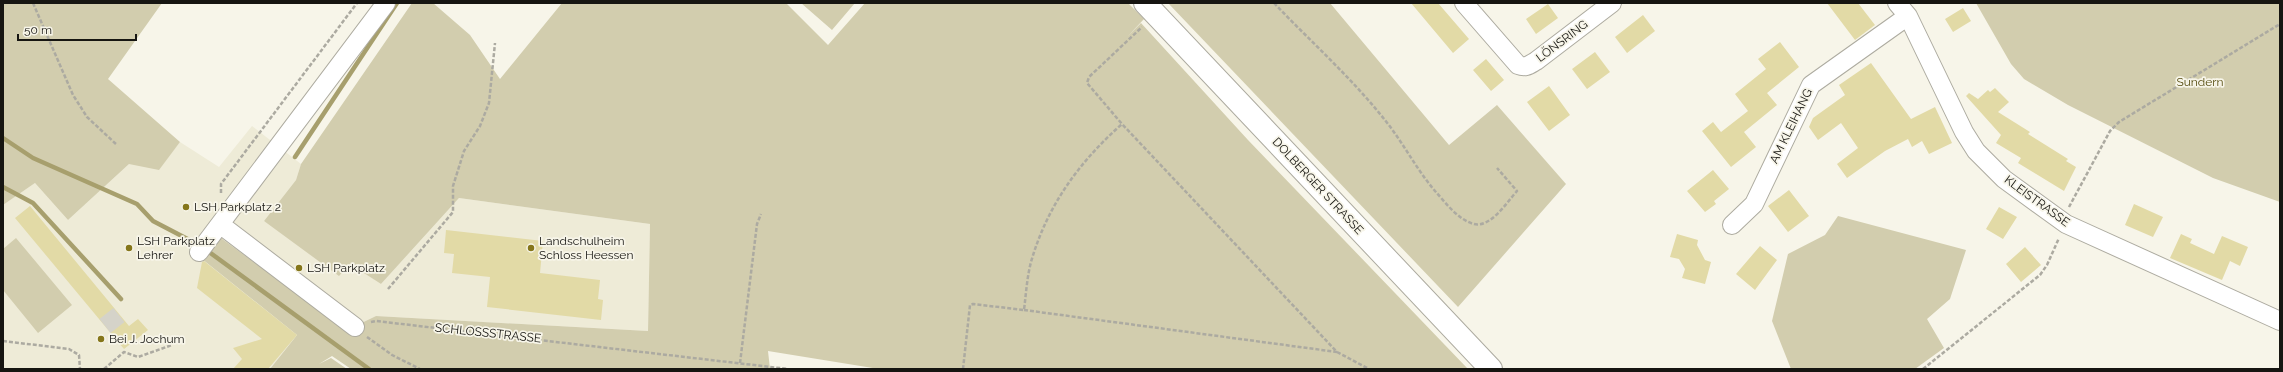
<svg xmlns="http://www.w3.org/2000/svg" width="2283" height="372" font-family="Raleway,sans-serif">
<rect width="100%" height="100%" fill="#f7f5e9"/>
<path fill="#eeebd7" d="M 252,126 L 301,164 L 296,180 L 264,221 L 350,263 L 381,284 L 459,198 L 650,224 L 648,331 L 376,316 L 347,330 L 202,259 L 297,335 L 270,369 L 3,369 L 3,205 L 35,183 L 68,220 L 129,164 L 171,153 L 180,142 L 219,167 Z"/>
<path fill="#d2cdae" d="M 3,3 L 162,3 L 108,79 L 180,142 L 159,170 L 129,164 L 68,220 L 35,183 L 3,205 Z
M 412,3 L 433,3 L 470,35 L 500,79 L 562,3 L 786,3 L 828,45 L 865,3 L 1128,3 L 1144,19 L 1128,36 L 1141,23 L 1248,140 L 1468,369 L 879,369 L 768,351 L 770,369 L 351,369 L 332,356 L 319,364 L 331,358 L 347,369 L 270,369 L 297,335 L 202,259 L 218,236 L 347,330 L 376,316 L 648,331 L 650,224 L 459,198 L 381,284 L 350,264 L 339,276 L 264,221 L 296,180 L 301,164 Z
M 801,3 L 855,3 L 832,30 Z
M 1168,3 L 1330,3 L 1449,145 L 1497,105 L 1566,184 L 1458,307 Z
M 1976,3 L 2280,3 L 2280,202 L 2213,178 L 2068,105 L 2024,79 L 2011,64 Z
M 1838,216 L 1966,250 L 1950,299 L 1927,319 L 1944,348 L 1915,369 L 1791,369 L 1772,321 L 1788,254 L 1825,235 Z
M 16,238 L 72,305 L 38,333 L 3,290 L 3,249 Z"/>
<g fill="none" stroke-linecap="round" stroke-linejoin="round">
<path stroke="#a79f6d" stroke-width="4.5" d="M 3,138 L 33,158 L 137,204 L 153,221 L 199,245
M 295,157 L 397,3
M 3,187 L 33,203 L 121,299
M 205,249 L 369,369"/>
</g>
<path fill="#e2daa6" d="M 1411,3 L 1438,3 L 1469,39 L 1453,53 Z
M 1827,3 L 1858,3 L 1875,25 L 1855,40 Z
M 1548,4 L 1558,18 L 1536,34 L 1526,19 Z
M 1963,8 L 1971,21 L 1953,32 L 1945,19 Z
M 1643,15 L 1655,31 L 1627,53 L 1615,37 Z
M 1780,42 L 1799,67 L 1767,93 L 1777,105 L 1744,132 L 1756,147 L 1731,167 L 1702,131 L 1713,122 L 1721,132 L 1748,111 L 1735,94 L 1766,69 L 1758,59 Z
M 1595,52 L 1610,72 L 1587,89 L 1572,69 Z
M 1486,59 L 1504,80 L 1491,91 L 1473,70 Z
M 1871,63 L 1911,119 L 1935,107 L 1952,143 L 1929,154 L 1922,141 L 1912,147 L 1908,139 L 1885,151 L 1847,178 L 1837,164 L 1858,148 L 1841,123 L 1818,140 L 1809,127 L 1813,118 L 1845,95 L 1839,85 Z
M 1549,86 L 1570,115 L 1549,131 L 1527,102 Z
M 1995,88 L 2009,102 L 1998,112 L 2030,132 L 2028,134 L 2068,159 L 2066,161 L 2076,167 L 2064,191 L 2018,163 L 2021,158 L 1996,143 L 2001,135 L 1966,96 L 1969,93 L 1978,99 L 1988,90 L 1990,92 Z
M 1713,170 L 1729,189 L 1714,201 L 1716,204 L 1705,212 L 1687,191 Z
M 1789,190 L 1809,216 L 1788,232 L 1768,206 Z
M 2134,204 L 2163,217 L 2153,237 L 2125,225 Z
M 30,206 L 129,326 L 138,319 L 148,330 L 124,349 L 15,218 Z
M 1999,207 L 2017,217 L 2003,239 L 1986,229 Z
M 446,230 L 543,241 L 540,273 L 600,280 L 598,299 L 603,300 L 601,320 L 487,307 L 490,277 L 452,273 L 454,254 L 444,253 Z
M 1677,234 L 1698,240 L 1697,245 L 1705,260 L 1711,262 L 1705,284 L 1682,278 L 1685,269 L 1679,259 L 1670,257 Z
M 2181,234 L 2192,239 L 2190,243 L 2214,254 L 2222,236 L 2248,247 L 2240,266 L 2230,261 L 2222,280 L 2170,258 Z
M 1760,246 L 1777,260 L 1755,290 L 1736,274 Z
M 2025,247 L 2041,265 L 2021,282 L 2006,264 Z
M 204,261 L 297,335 L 268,369 L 233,369 L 242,359 L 233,348 L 262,339 L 197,288 L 202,262 Z"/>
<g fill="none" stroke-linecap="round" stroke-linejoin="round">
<path stroke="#d5d3c9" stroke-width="18" stroke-dasharray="18 9" stroke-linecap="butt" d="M 105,326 L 119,315"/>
<defs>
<path id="street" d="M 1464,3 L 1518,65 C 1526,68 1529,65 1536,61 L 1612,3
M 1897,3 L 1908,16 L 1964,132 L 1976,151 L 2004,179 L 2066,224 L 2280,321
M 221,225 L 355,327
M 1732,225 L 1754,204 L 1811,85 L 1908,16
M 199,252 L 386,3"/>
<path id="secondary" d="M 1145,3 L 1491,369"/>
</defs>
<use href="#street" stroke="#adaba0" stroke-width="20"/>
<use href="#secondary" stroke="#adaba0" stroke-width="24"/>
<path stroke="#acaaa1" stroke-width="2.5" stroke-dasharray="4 2" stroke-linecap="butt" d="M 33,3 L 73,95 L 87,117 L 117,145
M 1274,3 C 1312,43 1354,80 1388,124 C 1405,146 1417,170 1435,191 C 1445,202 1458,220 1474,224 C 1491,228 1507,202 1517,191 L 1497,168
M 221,193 L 221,184 L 357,3
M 2069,207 L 2110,131 L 2119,122 L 2280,24
M 388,289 L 453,212 L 453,186 L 464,151 L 480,126 L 489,103 L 495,43
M 1024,310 L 1337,352 L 1122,124
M 371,322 L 376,321 L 788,369
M 367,337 L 392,355 L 420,369
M 3,341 L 69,349 L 79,355 L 80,369
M 1337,352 L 1369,369
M 740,363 L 757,224 L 761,214
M 104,369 L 124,352 L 138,357 L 172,345
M 963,369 L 970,305 L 973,304 L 1024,310 C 1026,294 1027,277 1031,262 C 1047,206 1079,162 1122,124 L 1087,83 L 1089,77 L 1142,27
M 1923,369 L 2040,275 L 2047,265 L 2059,238"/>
<use href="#street" stroke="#fff" stroke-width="18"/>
<use href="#secondary" stroke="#fff" stroke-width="22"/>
</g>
<g fill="#85761a" stroke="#f7f5e9" stroke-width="1.5">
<circle cx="186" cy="207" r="4"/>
<circle cx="129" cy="248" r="4"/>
<circle cx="531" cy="248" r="4"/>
<circle cx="299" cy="268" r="4"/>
<circle cx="101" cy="339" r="4"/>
</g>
<g text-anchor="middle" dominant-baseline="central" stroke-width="3.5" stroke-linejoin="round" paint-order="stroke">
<g font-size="12" fill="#161511" stroke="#f7f5e9">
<text transform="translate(1562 41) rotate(-37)">LÖNSRING</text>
<text transform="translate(1791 126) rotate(-64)">AM KLEIHANG</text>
<text transform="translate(1318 186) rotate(47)">DOLBERGER STRASSE</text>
<text transform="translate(2037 201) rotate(36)">KLEISTRASSE</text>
<text transform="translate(488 333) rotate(6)">SCHLOSSSTRASSE</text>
</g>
<g font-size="12" fill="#564c0f" stroke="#f7f5e9">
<text x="2200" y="82">Sundern</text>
</g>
<g font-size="12" fill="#161511" stroke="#f7f5e9" text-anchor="start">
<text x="194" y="207">LSH Parkplatz 2</text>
<text x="137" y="241">LSH Parkplatz<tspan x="137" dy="14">Lehrer</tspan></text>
<text x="539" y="241">Landschulheim<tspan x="539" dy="14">Schloss Heessen</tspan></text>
<text x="307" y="268">LSH Parkplatz</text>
<text x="109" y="339">Bei J. Jochum</text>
</g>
</g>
<rect width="2283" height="372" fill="none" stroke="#161511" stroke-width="8"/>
<path d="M18 34v6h118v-6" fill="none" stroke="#161511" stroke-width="2"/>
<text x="24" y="34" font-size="12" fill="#161511" stroke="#f7f5e9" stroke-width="3" paint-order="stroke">50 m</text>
</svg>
